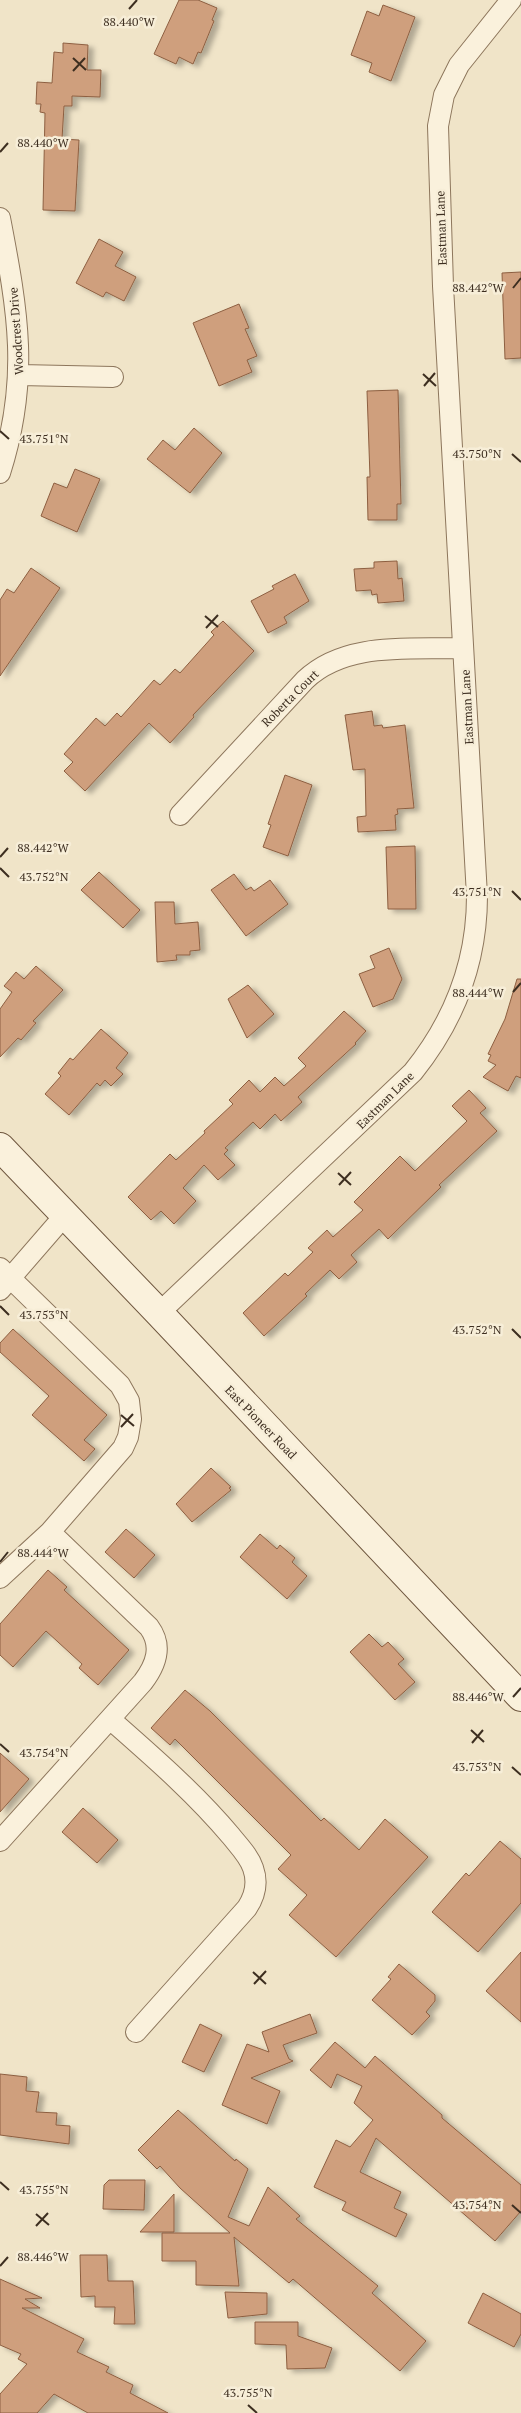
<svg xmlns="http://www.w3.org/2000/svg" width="521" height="2413" font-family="'PT Serif',serif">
<defs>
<filter id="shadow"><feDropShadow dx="5.5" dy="3" stdDeviation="2.5" flood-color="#0004"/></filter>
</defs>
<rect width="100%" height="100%" fill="#f0e4c8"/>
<path fill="#cf9f7d" stroke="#8d5f41" filter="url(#shadow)" d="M 179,0 L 198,0 L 217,8 L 212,20 L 214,21 L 201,53 L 198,52 L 193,64 L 179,57 L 176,64 L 154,54 Z
M 383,5 L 415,17 L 391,81 L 369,72 L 372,63 L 351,55 L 367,11 L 379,16 Z
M 63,43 L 88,45 L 87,70 L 101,70 L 100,97 L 72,96 L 72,106 L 64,106 L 62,139 L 79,140 L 75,211 L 43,210 L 45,113 L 40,112 L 41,104 L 36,104 L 37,82 L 52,83 L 54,52 L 63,53 Z
M 99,239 L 123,252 L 115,266 L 136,277 L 124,301 L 106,292 L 103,297 L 76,283 Z
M 521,272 L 521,358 L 505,359 L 502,273 Z
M 239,304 L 249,328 L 245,329 L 257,356 L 247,360 L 252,372 L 219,386 L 193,323 Z
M 398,390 L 401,504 L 397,504 L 397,520 L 368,520 L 367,477 L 370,477 L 367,391 Z
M 194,428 L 222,453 L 190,493 L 147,459 L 163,440 L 175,450 Z
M 75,469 L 100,479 L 77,532 L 41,516 L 54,483 L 67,488 Z
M 397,561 L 398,579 L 402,578 L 404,601 L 378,603 L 377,594 L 372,595 L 371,590 L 356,591 L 354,569 L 374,568 L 374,562 Z
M 31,568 L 60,588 L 0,676 L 0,600 L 7,589 L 14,593 Z
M 295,574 L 309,601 L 284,617 L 287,623 L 268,633 L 251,601 L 274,589 L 272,586 Z
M 223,621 L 254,651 L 193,715 L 194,717 L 170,743 L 149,723 L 85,791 L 64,771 L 73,762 L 64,754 L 96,718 L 105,726 L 117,713 L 121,717 L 154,680 L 160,685 L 175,669 L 180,673 L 214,635 L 211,632 Z
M 372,711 L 374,726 L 382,725 L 383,728 L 405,725 L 414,808 L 397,809 L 398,814 L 395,815 L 396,830 L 358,832 L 357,817 L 366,816 L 365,769 L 353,770 L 345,715 Z
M 285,775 L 312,785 L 288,856 L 263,847 L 271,825 L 268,824 Z
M 415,846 L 416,909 L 388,909 L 386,847 Z
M 99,872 L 140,910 L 123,928 L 81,890 Z
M 234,874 L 246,890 L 251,887 L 254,891 L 270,880 L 288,904 L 246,936 L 211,890 Z
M 155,902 L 174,902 L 175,924 L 198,922 L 200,950 L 190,951 L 190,955 L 176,955 L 177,960 L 157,962 Z
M 389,948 L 402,979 L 393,999 L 373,1007 L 359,974 L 375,968 L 370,956 Z
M 36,966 L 63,990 L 33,1021 L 36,1023 L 21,1040 L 18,1038 L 0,1057 L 0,1009 L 12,992 L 4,986 L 16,972 L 24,979 Z
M 517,979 L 521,979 L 521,1078 L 516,1076 L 508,1091 L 483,1077 L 496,1065 L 488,1061 L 491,1055 L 488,1054 L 505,1019 Z
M 248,985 L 274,1014 L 247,1038 L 228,999 Z
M 344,1011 L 366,1031 L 355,1043 L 356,1044 L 298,1097 L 302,1102 L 281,1121 L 275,1114 L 260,1129 L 253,1122 L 225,1148 L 228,1150 L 224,1154 L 235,1165 L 218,1180 L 204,1165 L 183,1188 L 196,1201 L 174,1224 L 161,1211 L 151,1220 L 128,1197 L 170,1154 L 176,1160 L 205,1133 L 204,1131 L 233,1104 L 229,1100 L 249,1080 L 260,1092 L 275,1077 L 284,1086 L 306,1066 L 298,1058 Z
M 101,1029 L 128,1053 L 116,1068 L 123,1074 L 111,1086 L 105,1080 L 100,1086 L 97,1083 L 69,1115 L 45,1094 L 61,1076 L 58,1073 L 70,1058 L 73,1060 Z
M 469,1090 L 486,1108 L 480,1113 L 497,1131 L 439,1185 L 441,1187 L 388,1239 L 379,1229 L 351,1255 L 357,1262 L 339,1279 L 330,1270 L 305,1294 L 307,1296 L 264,1336 L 243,1313 L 285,1273 L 288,1276 L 313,1252 L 308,1248 L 327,1230 L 333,1237 L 363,1210 L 354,1202 L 400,1156 L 415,1171 L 467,1121 L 452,1106 Z
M 13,1329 L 107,1415 L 84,1440 L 95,1449 L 84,1461 L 32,1415 L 49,1396 L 0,1352 L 0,1343 Z
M 211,1468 L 231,1487 L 229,1488 L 231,1490 L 192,1522 L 176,1504 Z
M 126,1529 L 155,1555 L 134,1578 L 105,1552 Z
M 260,1534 L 277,1549 L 280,1545 L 295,1558 L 292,1562 L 307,1576 L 287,1599 L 240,1557 Z
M 48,1570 L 67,1587 L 64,1590 L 129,1650 L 98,1685 L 79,1668 L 82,1664 L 46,1631 L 13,1667 L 0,1655 L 0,1624 Z
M 369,1634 L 382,1647 L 388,1642 L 404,1659 L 398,1664 L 415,1682 L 395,1700 L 350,1652 Z
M 185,1690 L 210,1711 L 321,1821 L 324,1818 L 359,1850 L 385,1819 L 428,1857 L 336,1957 L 289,1915 L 307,1895 L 278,1869 L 291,1855 L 175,1739 L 170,1745 L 151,1728 Z
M 0,1753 L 29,1779 L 0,1812 Z
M 83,1808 L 118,1840 L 97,1863 L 62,1832 Z
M 500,1841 L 521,1859 L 521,1903 L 478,1952 L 432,1912 L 466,1873 L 469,1876 Z
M 521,1952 L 521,2022 L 486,1991 Z
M 399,1964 L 435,1995 L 435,2001 L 426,2012 L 430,2016 L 412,2035 L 372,2000 L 391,1979 L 388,1977 Z
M 310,2014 L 317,2033 L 283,2045 L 289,2059 L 293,2061 L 251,2078 L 280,2091 L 267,2124 L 222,2105 L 247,2044 L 269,2052 L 262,2032 Z
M 200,2024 L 222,2035 L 204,2072 L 182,2062 Z
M 335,2042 L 365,2068 L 375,2056 L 442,2115 L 442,2118 L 521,2185 L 521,2211 L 495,2241 L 376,2138 L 360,2172 L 401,2192 L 394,2208 L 407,2214 L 396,2237 L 342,2210 L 346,2202 L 314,2187 L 336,2140 L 350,2147 L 373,2120 L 354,2103 L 362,2086 L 337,2074 L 331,2088 L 310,2070 Z
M 0,2074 L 27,2077 L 26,2091 L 39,2092 L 36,2112 L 57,2113 L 56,2125 L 70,2126 L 69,2144 L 0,2135 Z
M 178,2110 L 235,2161 L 236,2159 L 248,2169 L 228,2217 L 249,2226 L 268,2187 L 300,2216 L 296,2219 L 378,2286 L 372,2293 L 426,2341 L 400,2371 L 293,2279 L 289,2283 L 234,2237 L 239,2286 L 196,2285 L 196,2261 L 162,2261 L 162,2233 L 230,2233 L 180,2188 L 160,2166 L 157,2169 L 138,2150 Z
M 109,2180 L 145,2180 L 144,2210 L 103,2209 L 104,2185 Z
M 174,2194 L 174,2232 L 140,2232 Z
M 80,2255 L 107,2255 L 108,2281 L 133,2281 L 135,2324 L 114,2324 L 115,2307 L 95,2307 L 95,2296 L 81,2297 Z
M 0,2279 L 42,2298 L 25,2299 L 40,2308 L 22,2308 L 84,2339 L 77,2352 L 109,2367 L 106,2372 L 133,2385 L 130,2393 L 168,2413 L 88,2413 L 54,2394 L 37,2413 L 0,2413 L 0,2394 L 27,2364 L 18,2359 L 21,2354 L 0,2345 Z
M 225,2292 L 267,2293 L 267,2314 L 228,2318 Z
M 483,2293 L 521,2314 L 521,2334 L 514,2347 L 468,2323 Z
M 255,2322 L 298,2322 L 298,2336 L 332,2348 L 325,2368 L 287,2369 L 286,2345 L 255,2344 Z"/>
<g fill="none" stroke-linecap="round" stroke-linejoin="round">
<defs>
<path id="minor" d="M 0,218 C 18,312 30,379 0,473
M 20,375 L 113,377
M 180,815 L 305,680 C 346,641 410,650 463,648
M 0,1268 L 120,1385 L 129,1401 L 131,1419 L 128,1437 L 123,1448 L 50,1532 L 0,1578
M 0,1290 L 65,1215
M 159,1313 L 413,1072 C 454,1021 477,961 477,896 L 443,286 L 438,126 L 444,95 L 459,65 L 511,0
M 110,1719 C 152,1756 195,1793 231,1836 C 239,1846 249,1856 253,1868 C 258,1882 255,1896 247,1908 L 136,2032
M 0,1841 L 143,1682 C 156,1665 163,1646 149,1627 L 50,1532"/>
<path id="secondary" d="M 0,1147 L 159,1313 L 521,1697"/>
</defs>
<use href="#minor" stroke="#8d765c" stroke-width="22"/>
<use href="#secondary" stroke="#6f573f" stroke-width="30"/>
<use href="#minor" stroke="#faf1dc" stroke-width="20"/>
<use href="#secondary" stroke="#faf1dc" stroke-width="28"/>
</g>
<path fill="none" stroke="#3d2e20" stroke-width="2" d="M 129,9 L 137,0M 73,58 L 86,70M 73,71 L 85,58M 0,152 L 8,143M 513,288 L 521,278M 423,374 L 436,386M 424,386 L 435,373M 0,431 L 9,439M 512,454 L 521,462M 205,616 L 218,627M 206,628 L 218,615M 0,857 L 8,848M 0,868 L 9,877M 512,891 L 521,900M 513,992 L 521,983M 338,1173 L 351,1185M 339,1185 L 351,1172M 0,1306 L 9,1315M 512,1329 L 521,1338M 121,1415 L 134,1426M 121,1427 L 133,1414M 0,1562 L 8,1552M 513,1697 L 521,1688M 471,1730 L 484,1742M 472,1743 L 483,1730M 0,1744 L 9,1752M 512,1767 L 521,1775M 253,1972 L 266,1984M 254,1984 L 266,1971M 0,2182 L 9,2190M 512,2205 L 521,2213M 36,2214 L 49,2225M 36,2226 L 48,2213M 0,2266 L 8,2257M 248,2405 L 257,2413"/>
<g text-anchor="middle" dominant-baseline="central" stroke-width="5" stroke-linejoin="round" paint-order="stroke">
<g font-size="12" fill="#3d2e20" stroke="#f7eed8">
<text transform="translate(441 228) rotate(-92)">Eastman Lane</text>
<text transform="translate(16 331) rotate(-94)">Woodcrest Drive</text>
<text transform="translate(290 698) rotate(-45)">Roberta Court</text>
<text transform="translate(467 707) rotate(-93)">Eastman Lane</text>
<text transform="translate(385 1100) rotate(-45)">Eastman Lane</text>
<text transform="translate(261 1422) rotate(46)">East Pioneer Road</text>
</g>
</g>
<g font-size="12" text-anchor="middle" fill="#3d2e20" stroke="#f7eed8" stroke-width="5" stroke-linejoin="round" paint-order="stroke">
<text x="129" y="26">88.440°W</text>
<text x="43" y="147">88.440°W</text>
<text x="478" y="292">88.442°W</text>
<text x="44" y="443">43.751°N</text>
<text x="477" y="458">43.750°N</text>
<text x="43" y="852">88.442°W</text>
<text x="44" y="881">43.752°N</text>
<text x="477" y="896">43.751°N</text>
<text x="478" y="997">88.444°W</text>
<text x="44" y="1319">43.753°N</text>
<text x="477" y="1334">43.752°N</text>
<text x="43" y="1557">88.444°W</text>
<text x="478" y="1701">88.446°W</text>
<text x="44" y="1757">43.754°N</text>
<text x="477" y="1771">43.753°N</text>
<text x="44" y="2194">43.755°N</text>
<text x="477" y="2209">43.754°N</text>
<text x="43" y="2261">88.446°W</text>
<text x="248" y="2397">43.755°N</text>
</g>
</svg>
